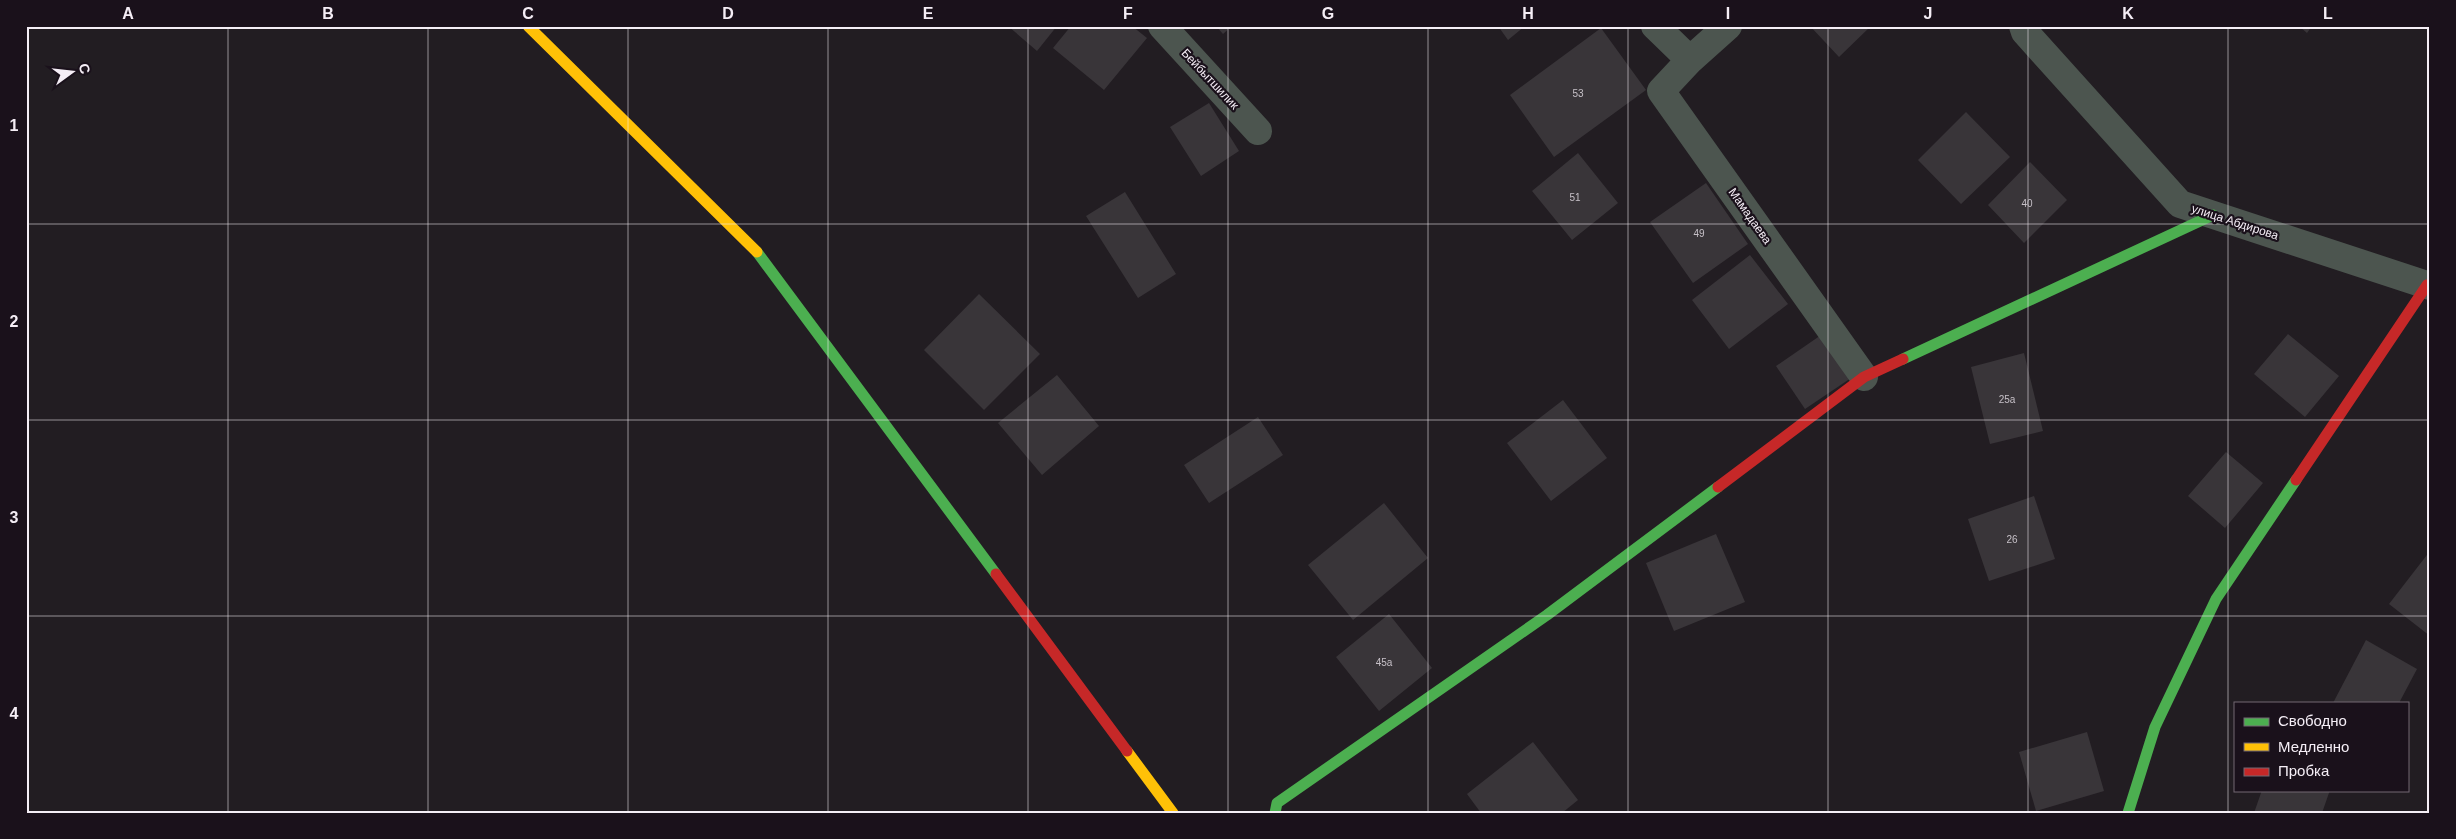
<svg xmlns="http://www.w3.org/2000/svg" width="2456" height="839" font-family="Helvetica,sans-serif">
<rect width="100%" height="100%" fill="#221d22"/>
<path fill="#393539" d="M 1008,26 L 1057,26 L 1037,51 Z
M 1071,26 L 1132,26 L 1147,38 L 1104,90 L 1053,48 Z
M 1216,26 L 1232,26 L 1223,34 Z
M 1498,26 L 1525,26 L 1508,40 Z
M 1810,26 L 1871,26 L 1839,57 Z
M 2299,26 L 2312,26 L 2307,33 Z
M 1601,28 L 1646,90 L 1554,157 L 1510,95 Z
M 1209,103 L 1239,151 L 1201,176 L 1170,127 Z
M 1966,112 L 2010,157 L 1961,204 L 1918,160 Z
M 1578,153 L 1618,203 L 1572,240 L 1532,191 Z
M 2030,162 L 2067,200 L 2024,243 L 1988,205 Z
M 1706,183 L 1748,244 L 1693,283 L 1650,222 Z
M 1125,192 L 1176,274 L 1138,298 L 1086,216 Z
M 1750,255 L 1788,304 L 1729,349 L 1692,300 Z
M 979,294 L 1040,354 L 984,410 L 924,350 Z
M 1824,333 L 1854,376 L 1805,409 L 1776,366 Z
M 2288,334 L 2339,376 L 2305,417 L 2254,374 Z
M 2024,353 L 2043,431 L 1990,444 L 1971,367 Z
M 1057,375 L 1099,426 L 1042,475 L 998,423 Z
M 1563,400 L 1607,458 L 1551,501 L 1507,443 Z
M 1258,417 L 1283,455 L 1209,503 L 1184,465 Z
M 2226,452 L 2263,483 L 2225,528 L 2188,496 Z
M 2034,496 L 2055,559 L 1989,581 L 1968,519 Z
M 1384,503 L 1428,558 L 1353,620 L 1308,565 Z
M 1716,534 L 1745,602 L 1674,631 L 1646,563 Z
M 2430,551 L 2430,636 L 2389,604 Z
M 1389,614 L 1432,668 L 1379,711 L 1336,657 Z
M 2366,640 L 2417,669 L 2399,703 L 2333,703 Z
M 2087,732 L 2104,791 L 2036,811 L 2019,752 Z
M 1533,742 L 1578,800 L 1562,813 L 1481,813 L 1467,794 Z
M 2262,790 L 2330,790 L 2322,813 L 2254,813 Z"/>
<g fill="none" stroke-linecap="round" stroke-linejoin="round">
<path stroke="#4c554f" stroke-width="28" d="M 1162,26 L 1258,131
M 1655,26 L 1690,60 L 1728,26
M 2023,26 L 2025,32 L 2180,204 L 2430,286
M 1690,60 L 1661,91 L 1864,377"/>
<path stroke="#4caf50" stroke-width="11" d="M 757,252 L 996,574
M 1903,359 L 2213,215
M 1275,813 L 1277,803 L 1547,615 L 1718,487
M 2128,813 L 2155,727 L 2216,599 L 2296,480"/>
<path stroke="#ffc107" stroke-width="11" d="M 528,26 L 757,252
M 1127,751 L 1173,813"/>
<path stroke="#c62828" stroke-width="11" d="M 2296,480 L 2427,285
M 1718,487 L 1864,377 L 1903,359
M 996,574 L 1127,751"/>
</g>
<path fill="none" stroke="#f5eef6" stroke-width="1" stroke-opacity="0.55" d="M 228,26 L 228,813M 428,26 L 428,813M 628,26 L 628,813M 828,26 L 828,813M 1028,26 L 1028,813M 1228,26 L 1228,813M 1428,26 L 1428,813M 1628,26 L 1628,813M 1828,26 L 1828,813M 2028,26 L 2028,813M 2228,26 L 2228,813M 26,224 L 2430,224M 26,420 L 2430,420M 26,616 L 2430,616"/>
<g text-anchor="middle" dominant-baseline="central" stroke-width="4.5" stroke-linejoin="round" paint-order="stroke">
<g font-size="10" fill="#c6c0c7">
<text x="1578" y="93">53</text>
<text x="1575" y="197">51</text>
<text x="2027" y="203">40</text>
<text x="1699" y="233">49</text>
<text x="2007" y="399">25а</text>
<text x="2012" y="539">26</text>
<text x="1384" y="662">45а</text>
</g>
<g font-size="12" fill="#f5eef6" stroke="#1a111b">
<text transform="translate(1210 79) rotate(47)">Бейбытшилик</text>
<text transform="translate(1750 216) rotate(55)">Мамадаева</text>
<text transform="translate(2235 222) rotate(18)">улица Абдирова</text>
</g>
</g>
<rect width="2456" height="839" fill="none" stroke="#1a111b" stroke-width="55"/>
<rect x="2234" y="702" width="175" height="90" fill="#1a111b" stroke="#726973"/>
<rect x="2244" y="718" width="25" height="8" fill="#4caf50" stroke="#726973"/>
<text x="2278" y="726" font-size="15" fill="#f5eef6">Свободно</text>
<rect x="2244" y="743" width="25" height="8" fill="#ffc107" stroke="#726973"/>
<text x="2278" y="752" font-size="15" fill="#f5eef6">Медленно</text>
<rect x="2244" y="768" width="25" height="8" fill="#c62828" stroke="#726973"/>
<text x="2278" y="776" font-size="15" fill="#f5eef6">Пробка</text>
<g transform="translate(72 72) rotate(75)" stroke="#1a111b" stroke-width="4" paint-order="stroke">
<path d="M0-4L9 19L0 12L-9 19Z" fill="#f5eef6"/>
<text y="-8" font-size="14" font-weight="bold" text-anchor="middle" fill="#f5eef6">С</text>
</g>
<rect x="28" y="28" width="2400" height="784" fill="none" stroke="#f5eef6" stroke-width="2"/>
<g font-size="16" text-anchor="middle" font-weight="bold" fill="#f5eef6">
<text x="128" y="19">A</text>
<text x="328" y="19">B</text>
<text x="528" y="19">C</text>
<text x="728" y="19">D</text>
<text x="928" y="19">E</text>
<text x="1128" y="19">F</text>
<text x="1328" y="19">G</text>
<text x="1528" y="19">H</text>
<text x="1728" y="19">I</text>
<text x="1928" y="19">J</text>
<text x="2128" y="19">K</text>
<text x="2328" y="19">L</text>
<text x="14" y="131">1</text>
<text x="14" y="327">2</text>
<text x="14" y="523">3</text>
<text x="14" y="719">4</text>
</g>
</svg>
